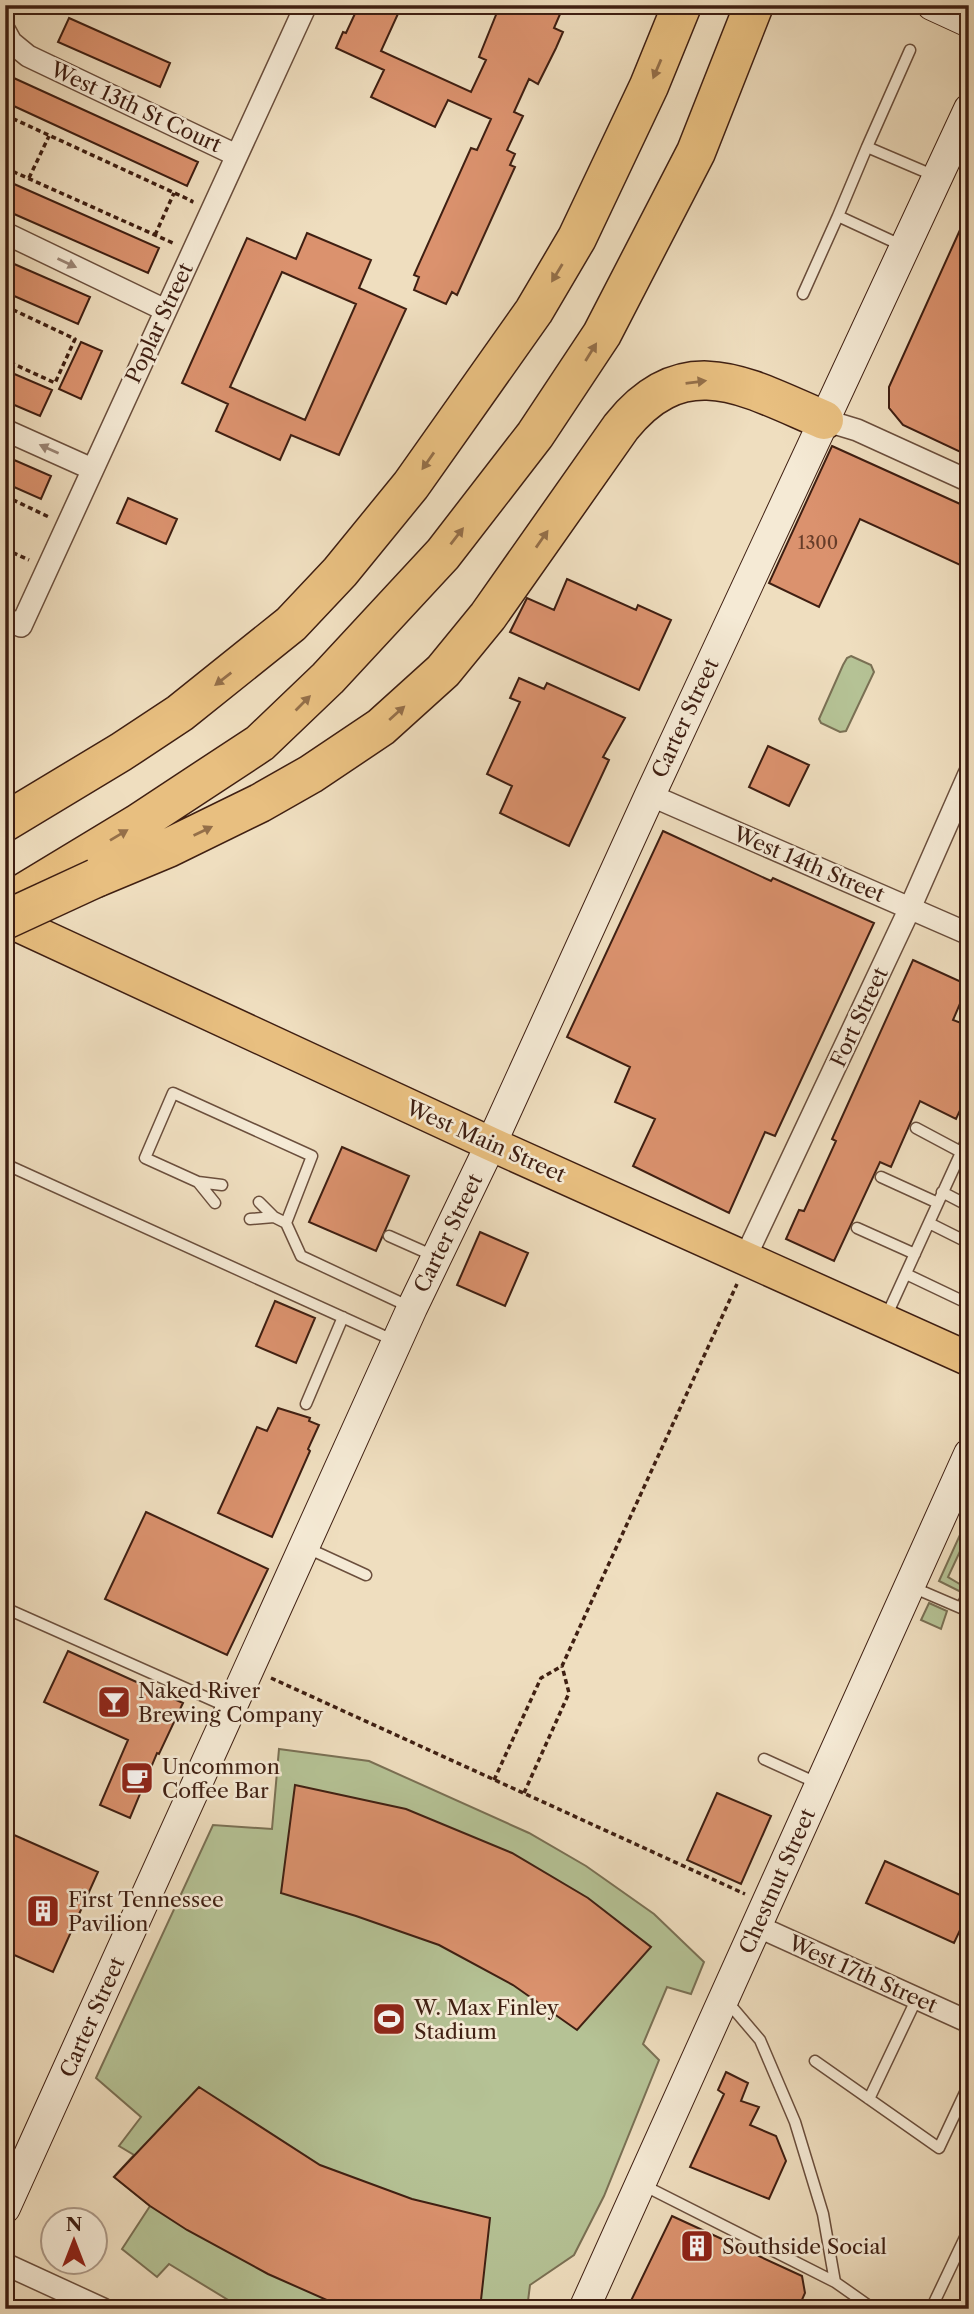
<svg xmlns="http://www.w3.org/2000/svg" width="974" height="2314" font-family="'Libre Caslon Text',serif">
<rect width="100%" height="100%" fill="#efdebf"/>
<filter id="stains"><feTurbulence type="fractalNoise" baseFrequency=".00286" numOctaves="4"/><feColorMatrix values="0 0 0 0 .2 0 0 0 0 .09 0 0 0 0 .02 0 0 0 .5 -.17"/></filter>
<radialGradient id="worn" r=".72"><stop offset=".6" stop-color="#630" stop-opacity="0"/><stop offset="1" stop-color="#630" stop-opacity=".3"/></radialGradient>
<path fill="#b5c295" stroke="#7a7054" stroke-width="2" d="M 851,656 L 871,665 L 874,672 L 846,731 L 840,732 L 821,723 L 819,719 L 843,665 L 847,658 Z
M 969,1515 L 969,1532 L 948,1577 L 963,1586 L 959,1591 L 939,1581 Z
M 929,1603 L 947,1611 L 941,1629 L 921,1620 Z
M 279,1749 L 369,1761 L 529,1833 L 586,1866 L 654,1914 L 704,1962 L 691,1994 L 667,1987 L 643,2044 L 659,2060 L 604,2196 L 574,2255 L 530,2285 L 527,2309 L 243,2309 L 169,2264 L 157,2277 L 122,2249 L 150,2206 L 114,2177 L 134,2155 L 119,2146 L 141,2117 L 96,2078 L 213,1825 L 272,1829 Z"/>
<path fill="#db926e" stroke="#3f1f12" stroke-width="2" fill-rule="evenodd" d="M 359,5 L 402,5 L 381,51 L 471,92 L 486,60 L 479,57 L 500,5 L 564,5 L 554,28 L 563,32 L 556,48 L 538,84 L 529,79 L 514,112 L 523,116 L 507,150 L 515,154 L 510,165 L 515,167 L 457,295 L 452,292 L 446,304 L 414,290 L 419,277 L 414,275 L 471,148 L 477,150 L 491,119 L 448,100 L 435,127 L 371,97 L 384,70 L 336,48 L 343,32 L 346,33 Z
M 69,18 L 170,63 L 160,87 L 58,42 Z
M 5,74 L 198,162 L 187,186 L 5,102 Z
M 5,180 L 159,248 L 148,273 L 5,210 Z
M 969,210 L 969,456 L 903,425 L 889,408 L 889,387 Z
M 307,233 L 371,260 L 359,288 L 406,309 L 339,455 L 291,435 L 280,460 L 216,431 L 228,404 L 182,383 L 247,238 L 296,259 ZM 282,272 L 356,304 L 305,420 L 230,387 Z
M 5,260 L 90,297 L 78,324 L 5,292 Z
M 81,342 L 102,351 L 81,399 L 59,389 Z
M 5,370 L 52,390 L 40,416 L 5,401 Z
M 832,446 L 969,508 L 969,569 L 860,519 L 819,607 L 769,583 Z
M 5,456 L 51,476 L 41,499 L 5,483 Z
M 128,498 L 177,519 L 166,544 L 117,523 Z
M 567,579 L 636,610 L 638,605 L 671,620 L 639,690 L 510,632 L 527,598 L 554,610 Z
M 519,678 L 544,689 L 547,683 L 625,718 L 603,757 L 609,760 L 569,846 L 500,813 L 512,786 L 487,774 L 520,702 L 510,698 Z
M 768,746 L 809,765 L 789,806 L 749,787 Z
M 663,831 L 771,881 L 773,878 L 874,923 L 775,1136 L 765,1132 L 729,1213 L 633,1166 L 655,1119 L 615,1102 L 630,1067 L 567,1037 Z
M 913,960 L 968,985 L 953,1020 L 969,1026 L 969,1091 L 956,1119 L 920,1101 L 891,1167 L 880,1162 L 834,1261 L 786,1239 L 799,1210 L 804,1211 L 836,1141 L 832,1139 Z
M 342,1147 L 409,1176 L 376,1251 L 309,1222 Z
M 480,1232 L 528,1253 L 505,1306 L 457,1285 Z
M 275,1301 L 315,1318 L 296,1363 L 256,1346 Z
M 278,1408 L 310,1418 L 309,1421 L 319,1425 L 308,1449 L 310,1451 L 272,1537 L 218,1513 L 257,1427 L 267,1431 Z
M 146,1512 L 268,1569 L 227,1655 L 105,1599 Z
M 68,1651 L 183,1703 L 159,1754 L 157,1753 L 130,1818 L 100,1805 L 128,1740 L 44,1702 Z
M 295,1785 L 406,1809 L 512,1853 L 588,1898 L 651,1947 L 577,2030 L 513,1985 L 439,1945 L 356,1916 L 281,1893 Z
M 717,1793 L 771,1816 L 741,1884 L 687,1860 Z
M 5,1831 L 98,1872 L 53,1972 L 5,1951 Z
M 885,1861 L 969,1899 L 969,1911 L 954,1943 L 866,1903 Z
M 726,2072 L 748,2083 L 741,2101 L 759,2107 L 750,2125 L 776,2136 L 786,2161 L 769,2199 L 690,2167 L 724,2094 L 718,2090 Z
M 199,2087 L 320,2165 L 412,2199 L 490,2218 L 480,2309 L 347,2309 L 268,2274 L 187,2230 L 150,2206 L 114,2177 Z
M 672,2216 L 802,2276 L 805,2293 L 798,2309 L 627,2309 Z"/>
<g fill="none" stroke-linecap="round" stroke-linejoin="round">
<defs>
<path id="lane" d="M 867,147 L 910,50
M 905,247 L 838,216 L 867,147 L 935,176
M 803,294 L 838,216
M 968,1008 L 969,1008
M 916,1128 L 961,1152
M 5,1164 L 395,1341
M 881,1177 L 938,1203
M 198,1182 L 215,1203
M 222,1185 L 198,1182 L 145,1158 L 173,1093 L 312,1156 L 286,1223 L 301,1256 L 410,1307
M 942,1192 L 969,1206
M 259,1202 L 274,1217 L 286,1223
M 250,1219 L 274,1217
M 929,1223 L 969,1243
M 857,1228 L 915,1254
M 389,1236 L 434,1256
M 906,1274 L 969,1304
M 886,1317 L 969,1135
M 306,1404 L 343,1317
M 305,1547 L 366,1575
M 912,1587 L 961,1608
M 969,1592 L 961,1608 L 969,1612
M 5,1608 L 230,1708
M 764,1759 L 819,1784
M 726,2000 L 760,2040 L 795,2122 L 823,2214 L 835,2282 L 872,2308
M 815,2061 L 939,2148 L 969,2084
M 869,2099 L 917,1998
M 641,2184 L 835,2282
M 931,2309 L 969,2229"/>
<path id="street" d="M 5,31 L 11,42 L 28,56 L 236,155
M 5,233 L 165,310
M 824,420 L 857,430 L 969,481
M 5,430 L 92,469
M 5,618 L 21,626 L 306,5
M 650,795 L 969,934
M 745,1258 L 910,908 L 969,774
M 757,1926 L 969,2022
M 5,2264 L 103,2309"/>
<path id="secondary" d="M 932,5 L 969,22
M 5,2208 L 412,1308 L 491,1144 L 650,795 L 969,109
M 584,2309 L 969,1454"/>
<path id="primary" d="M 5,919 L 491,1144 L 969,1359"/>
<path id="highway" d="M 5,822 L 121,752 L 180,713 L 291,624 L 340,572 L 411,485 L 534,311 L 577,238 L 649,86 L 682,5
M 96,878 L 168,848 L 260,803 L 311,774 L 381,727 L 443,671 L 488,616 L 621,427 C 685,347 748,388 824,420
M 5,904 L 137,824 L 260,743 L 328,678 L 443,554 L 535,435 L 602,334 L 696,152 L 754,5"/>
</defs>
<use href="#lane" stroke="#6b4f3d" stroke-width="13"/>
<use href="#street" stroke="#6b4f3d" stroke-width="24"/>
<use href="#secondary" stroke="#3f1f12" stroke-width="32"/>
<use href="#primary" stroke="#3f1f12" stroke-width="36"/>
<use href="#highway" stroke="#3f1f12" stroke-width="41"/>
<path stroke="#3f1f12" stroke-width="3.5" stroke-dasharray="5 3.5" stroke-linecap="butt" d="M 5,115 L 192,201 L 191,203
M 5,168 L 173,243
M 29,178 L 49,136
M 155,235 L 174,193
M 5,306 L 75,339 L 55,383 L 5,360
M 5,496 L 51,518
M 5,549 L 29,560
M 271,1678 L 745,1894
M 494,1780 L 541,1678 L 562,1666 L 737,1284
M 524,1793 L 569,1693 L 562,1666"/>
<use href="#lane" stroke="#f5ead5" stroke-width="10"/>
<use href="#street" stroke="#f5ead5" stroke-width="21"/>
<use href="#secondary" stroke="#f5ead5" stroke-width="30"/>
<use href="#primary" stroke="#e8bf80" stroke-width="33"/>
<use href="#highway" stroke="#e8bf80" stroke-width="38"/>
<defs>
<path id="highway-bridge" d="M 5,920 L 96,878"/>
</defs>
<use href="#highway-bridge" stroke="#3f1f12" stroke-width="41" stroke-linecap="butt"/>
<use href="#highway-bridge" stroke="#e8bf80" stroke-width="38"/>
</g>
<defs><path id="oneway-solid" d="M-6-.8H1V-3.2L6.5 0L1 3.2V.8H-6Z" transform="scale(1.75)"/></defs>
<g fill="#946f49">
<use href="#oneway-solid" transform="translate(657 69) rotate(113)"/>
<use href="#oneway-solid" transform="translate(557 273) rotate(121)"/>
<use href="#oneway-solid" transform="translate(591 352) rotate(-58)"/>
<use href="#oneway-solid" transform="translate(696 382) rotate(-7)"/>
<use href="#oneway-solid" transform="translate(428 461) rotate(125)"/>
<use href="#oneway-solid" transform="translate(457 536) rotate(-52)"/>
<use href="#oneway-solid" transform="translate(542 539) rotate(-55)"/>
<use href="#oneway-solid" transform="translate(223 679) rotate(142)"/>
<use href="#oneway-solid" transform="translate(303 703) rotate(-45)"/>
<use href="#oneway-solid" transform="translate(397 713) rotate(-42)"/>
<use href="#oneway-solid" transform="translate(203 831) rotate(-26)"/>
<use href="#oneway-solid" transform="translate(119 835) rotate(-31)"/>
</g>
<g fill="#9a8474">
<use href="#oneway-solid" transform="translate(67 263) rotate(25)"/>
<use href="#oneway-solid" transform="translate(49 449) rotate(-156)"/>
</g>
<defs>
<symbol id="bar-square" viewBox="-11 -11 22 22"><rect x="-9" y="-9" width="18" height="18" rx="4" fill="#8f2418" stroke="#f5ead5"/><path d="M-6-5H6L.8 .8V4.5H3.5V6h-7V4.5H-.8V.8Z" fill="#fff"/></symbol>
<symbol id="cafe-square" viewBox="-11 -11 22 22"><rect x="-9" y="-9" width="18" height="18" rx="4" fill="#8f2418" stroke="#f5ead5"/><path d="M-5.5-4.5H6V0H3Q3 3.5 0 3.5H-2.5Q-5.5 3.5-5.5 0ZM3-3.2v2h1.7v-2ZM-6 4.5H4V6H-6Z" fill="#fff"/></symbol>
<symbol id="building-square" viewBox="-11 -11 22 22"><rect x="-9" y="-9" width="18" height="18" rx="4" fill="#8f2418" stroke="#f5ead5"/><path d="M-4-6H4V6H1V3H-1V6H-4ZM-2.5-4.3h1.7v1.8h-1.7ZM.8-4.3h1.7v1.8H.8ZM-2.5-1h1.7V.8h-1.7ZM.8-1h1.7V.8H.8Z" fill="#fff"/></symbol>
<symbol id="stadium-square" viewBox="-11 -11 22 22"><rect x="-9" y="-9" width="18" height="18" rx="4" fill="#8f2418" stroke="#f5ead5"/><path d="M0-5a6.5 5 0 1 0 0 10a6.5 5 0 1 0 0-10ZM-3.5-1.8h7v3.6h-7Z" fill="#fff"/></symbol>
</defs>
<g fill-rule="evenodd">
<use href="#bar-square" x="95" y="1683" width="38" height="38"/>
<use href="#cafe-square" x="118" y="1759" width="38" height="38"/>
<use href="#building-square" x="24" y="1892" width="38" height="38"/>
<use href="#stadium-square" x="370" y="2000" width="38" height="38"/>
<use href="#building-square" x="678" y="2227" width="38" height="38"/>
</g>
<g text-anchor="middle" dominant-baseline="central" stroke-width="5" stroke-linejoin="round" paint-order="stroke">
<g font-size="18" fill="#663c29">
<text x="818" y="543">1300</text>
</g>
<g font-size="21" fill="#3f1f12" stroke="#f5ead5">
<text transform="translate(136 107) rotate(25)">West 13th St Court</text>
<text transform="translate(159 323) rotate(-65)">Poplar Street</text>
<text transform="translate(685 718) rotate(-65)">Carter Street</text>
<text transform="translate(809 864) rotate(23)">West 14th Street</text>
<text transform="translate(859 1017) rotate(-65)">Fort Street</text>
<text transform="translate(486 1141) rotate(24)">West Main Street</text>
<text transform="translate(448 1233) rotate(-64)">Carter Street</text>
<text transform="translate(777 1881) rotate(-66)">Chestnut Street</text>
<text transform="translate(863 1974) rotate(24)">West 17th Street</text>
<text transform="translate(92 2017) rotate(-66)">Carter Street</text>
</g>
<g font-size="21" fill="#3f1f12" stroke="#f5ead5" text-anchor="start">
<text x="138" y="1690">Naked River<tspan x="138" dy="24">Brewing Company</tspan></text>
<text x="162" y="1766">Uncommon<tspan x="162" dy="24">Coffee Bar</tspan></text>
<text x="68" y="1899">First Tennessee<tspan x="68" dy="24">Pavilion</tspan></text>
<text x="414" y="2007">W. Max Finley<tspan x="414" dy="24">Stadium</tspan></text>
<text x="722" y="2246">Southside Social</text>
</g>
</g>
<rect width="974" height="2314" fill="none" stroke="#efdebf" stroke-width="28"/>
<rect x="7" y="7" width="960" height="2300" fill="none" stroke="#3f1f12" stroke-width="3.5"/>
<rect x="14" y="14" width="946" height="2286" fill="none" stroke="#3f1f12" stroke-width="2"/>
<g transform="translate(74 2241)"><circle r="33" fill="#f5ead5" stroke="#ac9987" stroke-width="2"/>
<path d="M0-5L12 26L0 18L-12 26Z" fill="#8f2418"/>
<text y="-10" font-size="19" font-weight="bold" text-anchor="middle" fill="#3f1f12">N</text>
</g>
<rect width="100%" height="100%" filter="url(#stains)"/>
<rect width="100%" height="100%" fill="url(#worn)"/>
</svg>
